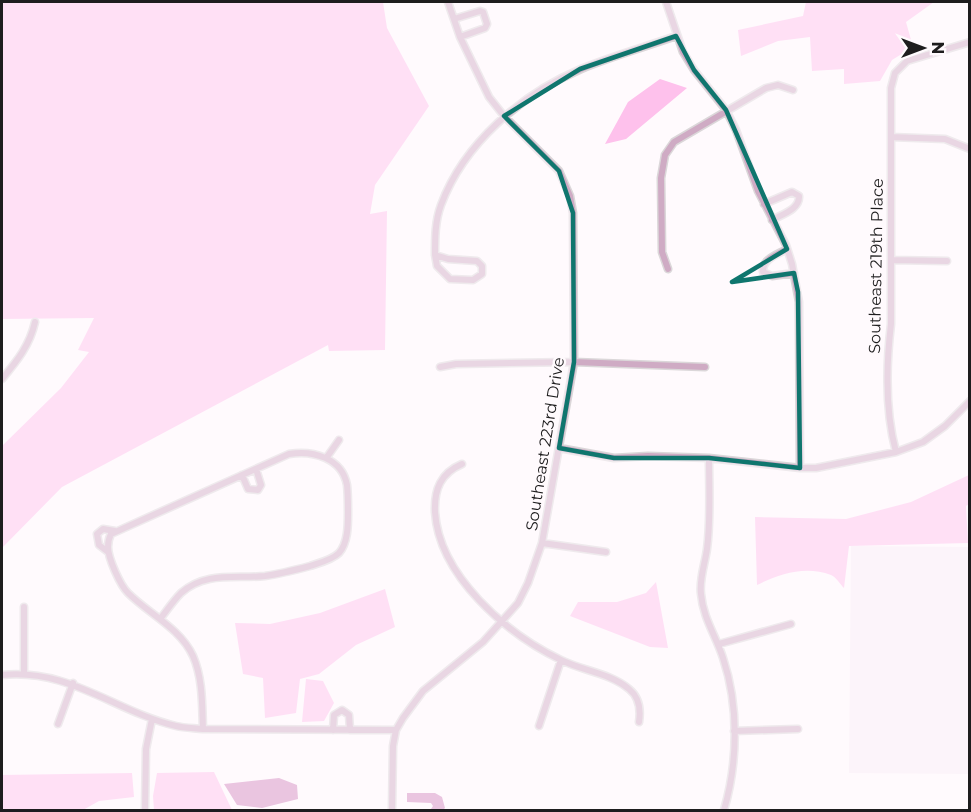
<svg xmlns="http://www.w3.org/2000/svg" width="971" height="812" font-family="Montserrat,sans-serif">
<rect width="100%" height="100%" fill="#fffafd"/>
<path fill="#f9edf5" d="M 851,546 L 969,547 L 969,774 L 849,773 Z"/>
<path fill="#fec1ec" d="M 2,2 L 383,2 L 387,28 L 429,106 L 375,185 L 370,214 L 387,211 L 385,350 L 329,351 L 328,345 L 62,487 L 2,548 L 2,446 L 61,388 L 89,352 L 78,350 L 94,318 L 2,319 Z
M 806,2 L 934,2 L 906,22 L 913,47 L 892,60 L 880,81 L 844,84 L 844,69 L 812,71 L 810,37 L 778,41 L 741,56 L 738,30 L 803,16 Z
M 660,79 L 687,88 L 626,139 L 605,144 L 628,102 Z
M 969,475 L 969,504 L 966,506 L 968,543 L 849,546 L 844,588 C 840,584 836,577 831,575 C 805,565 779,574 757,585 L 755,517 L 846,519 L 911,502 Z
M 656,582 L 668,648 L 650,647 L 570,616 L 578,602 L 617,602 L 646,593 Z
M 385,589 L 395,627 L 356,645 L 319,674 L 300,679 L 296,713 L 265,718 L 263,678 L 243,674 L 235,623 L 270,624 L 320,613 Z
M 306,679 L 323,681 L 334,703 L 324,721 L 302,722 Z
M 214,772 L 232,810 L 154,810 L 153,796 L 157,773 Z
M 132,773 L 134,797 L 99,801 L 83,810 L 2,810 L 2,775 Z"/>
<path fill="#d185bd" d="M 279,778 L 297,785 L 298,799 L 262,808 L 237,805 L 224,784 Z
M 407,793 L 435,793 L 442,797 L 445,808 L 443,810 L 407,810 L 431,809 L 433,806 L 431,803 L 407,802 Z"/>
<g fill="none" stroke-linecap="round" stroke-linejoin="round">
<defs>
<path id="minor" d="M 666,2 L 683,52 L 694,70 L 726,110 L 736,130 L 758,191 L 786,245 L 792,264 L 799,302 L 800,468
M 454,19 L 480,11 L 483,12 L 487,24 L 485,28 L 460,37
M 891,137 L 945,139 L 970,149
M 764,204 L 792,192 L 799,196 C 800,209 783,214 772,220
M 787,249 C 777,255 762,259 763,272 L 772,276 L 794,273
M 435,255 L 437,266 L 450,279 L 473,280 L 482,274 L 482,266 L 477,261 L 448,259 L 435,255 C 435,238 435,221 441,205 C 464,143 522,94 581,69 C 612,56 645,47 676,36
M 892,260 L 947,261
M 668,269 L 662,252 L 661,178 L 665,155 L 674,142 L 766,88 L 778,85 L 793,90
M 440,367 L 456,364 L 574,362 L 705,367
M 2,379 C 17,361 30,345 35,322
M 559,448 L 614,458 L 648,456 L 709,458 L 800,468 L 816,468 L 896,452 L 923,442 L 945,426 L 970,401
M 896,452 C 885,411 886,366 891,324 L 891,88 L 895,73 L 907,61 L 970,42
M 327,457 L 339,440
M 709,458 C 709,488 711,519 707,549 C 705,564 699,579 701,594 C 703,618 716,636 723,658 C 739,706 738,762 724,810
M 462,464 C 441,473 434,489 435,512 C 439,576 507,634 561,660 C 583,671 610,673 629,689 C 639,697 641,709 639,722
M 242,475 L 248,489 L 258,490 L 261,485 L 256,469
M 542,543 L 606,552
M 108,552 L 99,545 L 97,534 L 103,529 L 115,531
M 161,618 C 167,610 174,600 181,593 C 206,571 235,579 265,576 C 280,574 295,570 310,566 C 319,563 332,560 339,553 C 348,543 348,525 348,513 C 348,504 348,494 347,485 C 342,458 313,450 289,454 L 111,534 C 109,538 108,542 108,547 C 108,558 120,585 128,593 C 149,614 180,628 193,656 C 203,679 202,705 203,729
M 719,644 L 791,624
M 24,673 L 24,607
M 2,675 C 69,668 114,711 176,726 C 184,728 194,728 203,729 L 396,730
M 58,724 L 73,683
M 539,726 L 561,660
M 333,730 L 334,715 L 342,710 L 349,715 L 350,730
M 734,731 L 798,729
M 145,810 L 146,749 L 152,719
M 392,810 L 393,746 L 396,730 L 403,718 L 423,691 L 483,642 L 518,603 L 528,583 L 542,543 L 574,362 L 573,213 L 570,196 L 559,171 L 504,116 L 489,97 L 460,37 L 448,2"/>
</defs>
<use href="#minor" stroke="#dbd7d9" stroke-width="9"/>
<use href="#minor" stroke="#cfabc4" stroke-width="6"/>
</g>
<path d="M0 0H971V812H0ZM 676,36 L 694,70 L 726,110 L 787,249 L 732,282 L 794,273 L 798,292 L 800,468 L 709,458 L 614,458 L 559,448 L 574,362 L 573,213 L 559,171 L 504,116 L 580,69 Z" fill="#fffafd" fill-opacity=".55" fill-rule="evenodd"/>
<path fill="none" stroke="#0f766e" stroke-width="4.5" stroke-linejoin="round" d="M 676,36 L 694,70 L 726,110 L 787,249 L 732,282 L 794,273 L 798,292 L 800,468 L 709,458 L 614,458 L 559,448 L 574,362 L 573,213 L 559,171 L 504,116 L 580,69 Z"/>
<g text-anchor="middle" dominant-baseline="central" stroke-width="5" stroke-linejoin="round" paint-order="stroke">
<g font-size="16" fill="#1e1d1e" stroke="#fffafd">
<text transform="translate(876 266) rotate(-89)">Southeast 219th Place</text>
<text transform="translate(545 444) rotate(-81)">Southeast 223rd Drive</text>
</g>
</g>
<rect width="971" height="812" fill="none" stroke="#1e1d1e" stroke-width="6"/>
<g transform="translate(923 48) rotate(90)" stroke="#fffafd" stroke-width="4.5" paint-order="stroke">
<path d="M0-4.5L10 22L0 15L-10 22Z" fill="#1e1d1e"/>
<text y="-9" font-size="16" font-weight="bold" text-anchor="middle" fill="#1e1d1e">N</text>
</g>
</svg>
